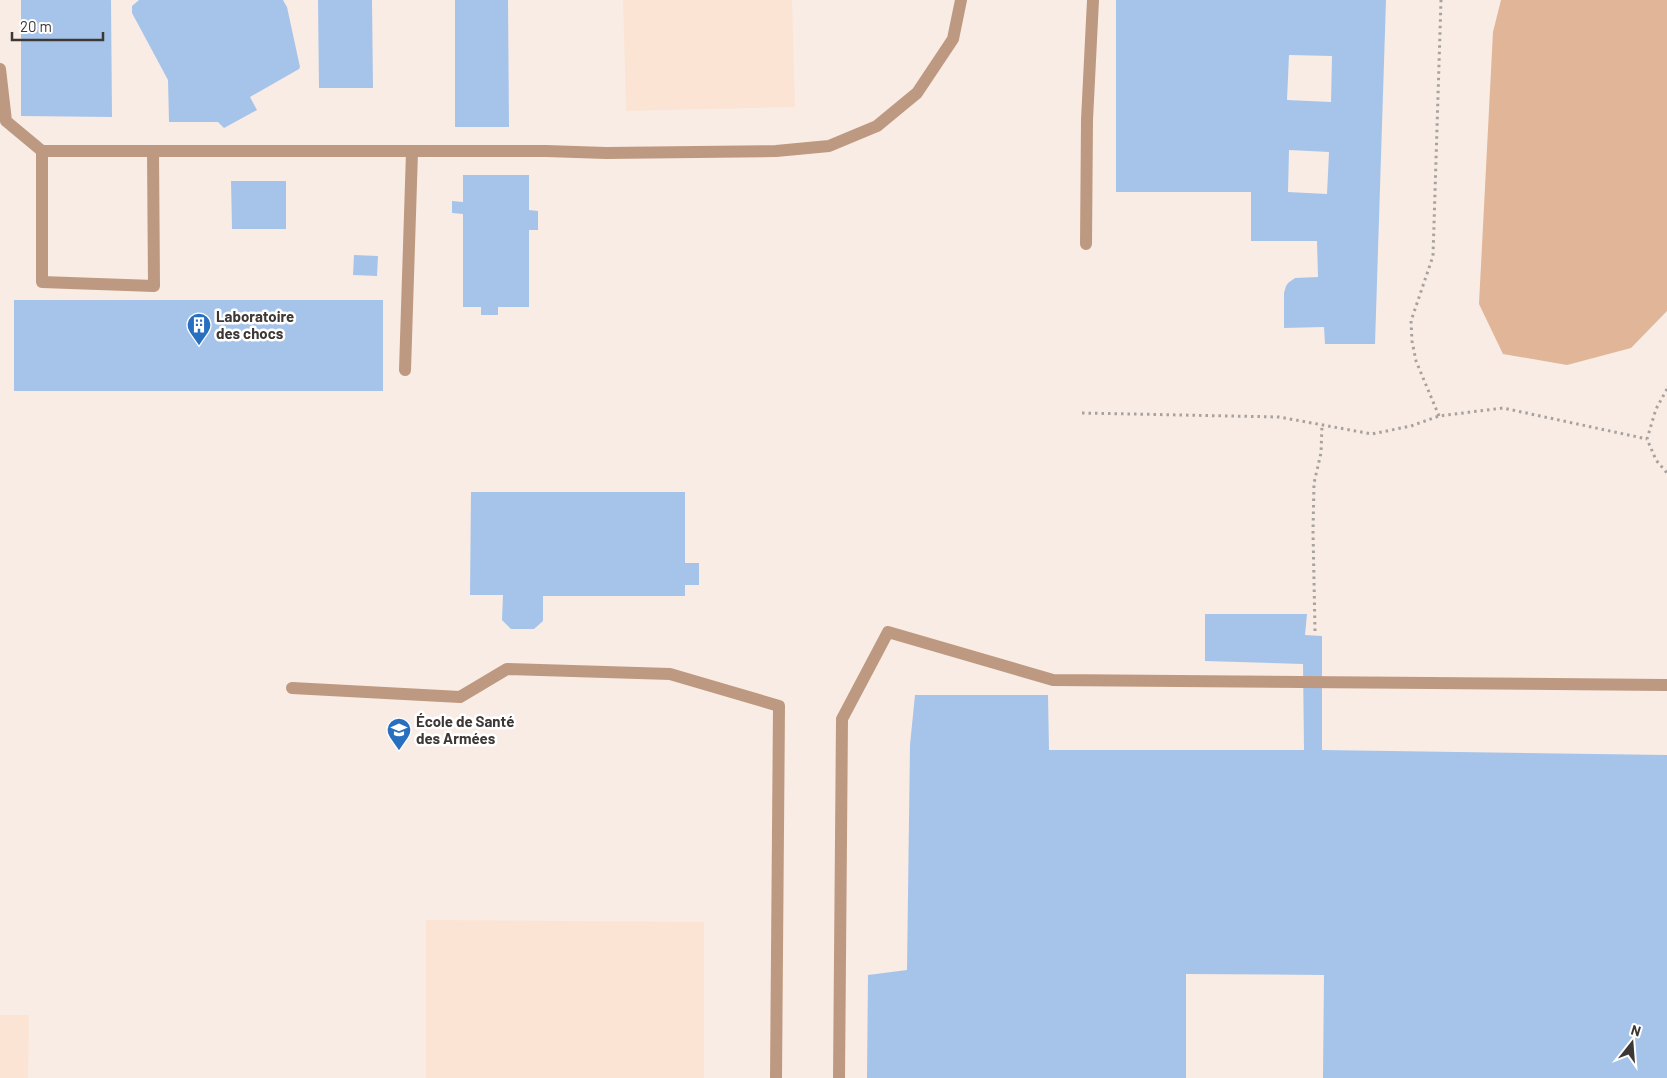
<svg xmlns="http://www.w3.org/2000/svg" width="1667" height="1078" font-family="Barlow,sans-serif">
<rect width="100%" height="100%" fill="#fef9f6"/>
<path fill="#f9ece5" d="M 0,0 L 1667,0 L 1667,1078 L 0,1078 Z"/>
<path fill="#fce4d4" d="M 623,0 L 792,0 L 795,107 L 626,111 Z
M 426,920 L 704,922 L 704,1078 L 426,1078 Z
M 0,1015 L 29,1015 L 28,1078 L 0,1078 Z"/>
<path fill="#e0b598" d="M 1501,0 L 1667,0 L 1667,311 L 1631,348 L 1567,365 L 1503,354 L 1479,304 L 1493,32 Z"/>
<path fill="#a6c4ea" fill-rule="evenodd" d="M 21,0 L 111,0 L 112,117 L 21,116 Z
M 139,0 L 283,0 L 287,7 L 300,67 L 299,69 L 250,97 L 257,110 L 224,128 L 218,122 L 169,122 L 168,80 L 132,13 L 132,6 Z
M 318,0 L 372,0 L 373,88 L 319,88 Z
M 455,0 L 508,0 L 509,127 L 455,127 Z
M 1116,0 L 1386,0 L 1375,344 L 1325,344 L 1324,327 L 1284,328 L 1284,293 L 1286,286 L 1288,283 L 1295,278 L 1318,277 L 1317,241 L 1251,241 L 1251,192 L 1116,192 ZM 1289,55 L 1332,56 L 1331,102 L 1287,100 ZM 1289,150 L 1329,152 L 1327,194 L 1288,192 Z
M 463,175 L 529,175 L 529,210 L 538,211 L 538,230 L 529,230 L 529,307 L 498,307 L 498,315 L 481,315 L 481,307 L 463,307 L 463,214 L 452,213 L 452,201 L 463,202 Z
M 231,181 L 286,181 L 286,229 L 232,229 Z
M 354,255 L 378,256 L 377,276 L 353,275 Z
M 14,300 L 383,300 L 383,391 L 14,391 Z
M 471,492 L 685,492 L 685,563 L 699,563 L 699,585 L 685,585 L 685,596 L 543,596 L 543,621 L 534,629 L 511,629 L 502,620 L 503,595 L 470,595 Z
M 1205,614 L 1307,614 L 1305,635 L 1322,636 L 1322,750 L 1667,755 L 1667,1078 L 1323,1078 L 1324,975 L 1186,974 L 1186,1078 L 867,1078 L 868,975 L 907,970 L 910,745 L 915,695 L 1048,695 L 1049,750 L 1304,750 L 1303,664 L 1205,661 Z"/>
<g fill="none" stroke-linecap="round" stroke-linejoin="round">
<path stroke="#a7a29f" stroke-width="3" stroke-dasharray="2.5 4" stroke-linecap="butt" d="M 1667,389 L 1656,409 L 1647,439 L 1656,460 L 1667,473
M 1082,413 L 1279,417 L 1372,434 L 1411,426 L 1439,416 L 1503,408 L 1647,439
M 1439,416 L 1416,361 L 1412,341 L 1411,321 L 1433,256 L 1441,0
M 1315,631 L 1313,531 L 1314,483 L 1321,453 L 1322,425"/>
<path stroke="#be9981" stroke-width="12" d="M 0,69 L 6,121 L 42,151
M 153,151 L 154,286 L 42,282 L 42,151 L 546,151 L 606,153 L 776,151 L 829,146 L 877,126 L 917,93 L 953,39 L 961,0
M 1086,244 L 1087,120 L 1093,0
M 405,370 L 412,152
M 292,688 L 460,697 L 507,669 L 670,674 L 779,706 L 776,1078
M 839,1078 L 842,719 L 888,632 L 1053,680 L 1667,685"/>
</g>
<defs>
<symbol id="building-pin" viewBox="-11 -11 22 30"><path d="M0 17L-7.5 6A9.5 9.5 0 1 1 7.5 6Z" fill="#296fc0" stroke="#fff"/><path d="M-4-6H4V6H1V3H-1V6H-4ZM-2.5-4.3h1.7v1.8h-1.7ZM.8-4.3h1.7v1.8H.8ZM-2.5-1h1.7V.8h-1.7ZM.8-1h1.7V.8H.8Z" fill="#fff"/></symbol>
<symbol id="university-pin" viewBox="-11 -11 22 30"><path d="M0 17L-7.5 6A9.5 9.5 0 1 1 7.5 6Z" fill="#296fc0" stroke="#fff"/><path d="M0-5L7-2L0 1L-7-2ZM-4 1L0 2.5L4 1V4Q0 6-4 4Z" fill="#fff"/></symbol>
</defs>
<g fill-rule="evenodd">
<use href="#building-pin" x="185" y="311" width="28" height="38"/>
<use href="#university-pin" x="385" y="716" width="28" height="38"/>
</g>
<g text-anchor="middle" dominant-baseline="central" stroke-width="5" stroke-linejoin="round" paint-order="stroke">
<g font-size="15" font-weight="bold" fill="#3d3835" stroke="#fff" text-anchor="start">
<text x="216" y="316">Laboratoire<tspan x="216" dy="17">des chocs</tspan></text>
<text x="416" y="721">École de Santé<tspan x="416" dy="17">des Armées</tspan></text>
</g>
</g>
<g transform="translate(1632 1043) rotate(17)" stroke="#ffffff" stroke-width="4" paint-order="stroke">
<path d="M0-4L9 19L0 12L-9 19Z" fill="#3d3835"/>
<text y="-8" font-size="14" font-weight="bold" text-anchor="middle" fill="#3d3835">N</text>
</g>
<path d="M12 32v8h91v-8" fill="none" stroke="#3d3835" stroke-width="2.5"/>
<text x="20" y="32" font-size="15" fill="#3d3835" stroke="#ffffff" stroke-width="4" paint-order="stroke">20 m</text>
</svg>
